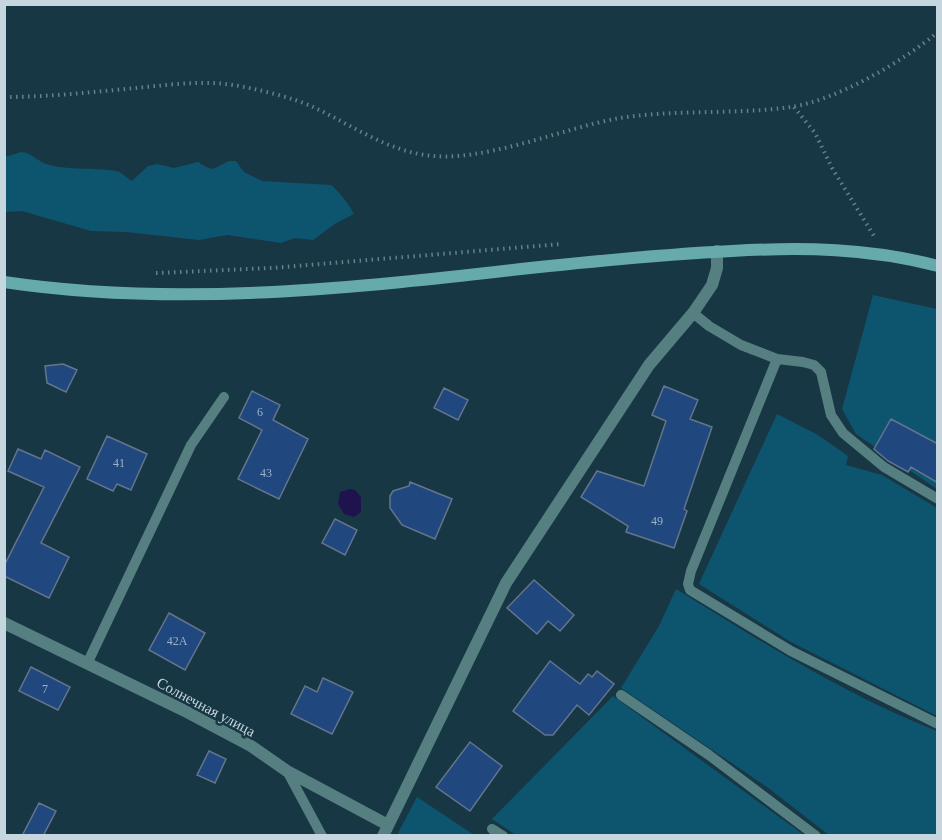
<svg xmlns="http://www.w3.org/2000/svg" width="942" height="840" font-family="Georgia,serif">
<rect width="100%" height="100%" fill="#183744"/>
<path fill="#0d556f" d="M 21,152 C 31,152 37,161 46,164 C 70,171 93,167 116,171 C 122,172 126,178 132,181 L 148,166 L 157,164 L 174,168 L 198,162 L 206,167 L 213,169 L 229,161 L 236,161 L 244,172 L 262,181 L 331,185 C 337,189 351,207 354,214 L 336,223 L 313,240 L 295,238 L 281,243 L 227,235 L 199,240 L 126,232 L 91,231 L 22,211 L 5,212 L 5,157 Z
M 873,295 L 937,309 L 937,489 L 856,434 L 842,409 Z
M 777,414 L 818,435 L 848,456 L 846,465 L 882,475 L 937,508 L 937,716 L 791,642 L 699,584 Z
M 676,589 C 760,641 845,695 937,731 L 937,835 L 829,835 L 767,787 L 621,688 L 659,626 Z
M 613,696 L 804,835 L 516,835 L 492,819 Z
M 417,797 L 474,835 L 397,835 Z"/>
<path fill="#1e134d" d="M 350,489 L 355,490 L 361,497 L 361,512 L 354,517 L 344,514 L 338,504 L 340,492 Z"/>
<path fill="#20477e" stroke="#63758d" stroke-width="1.5" d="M 63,364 L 77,370 L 66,392 L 47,383 L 45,366 Z
M 664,386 L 698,400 L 690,419 L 712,427 L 684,509 L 687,511 L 674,548 L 626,532 L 628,526 L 581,497 L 597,471 L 644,486 L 666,421 L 652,415 Z
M 444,388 L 468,400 L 458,420 L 434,408 Z
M 252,391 L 280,405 L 273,420 L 308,439 L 279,499 L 238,479 L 262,430 L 239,418 Z
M 891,419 L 938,444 L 938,483 L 911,467 L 908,472 L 888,461 L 874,449 Z
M 107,436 L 147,454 L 131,490 L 117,484 L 113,491 L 87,479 Z
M 18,449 L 41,459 L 45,450 L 80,467 L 41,543 L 69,557 L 49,598 L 4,576 L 4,566 L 44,487 L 8,471 Z
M 410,482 L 452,499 L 435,539 L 402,525 L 390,508 L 390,496 L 393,491 L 409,486 Z
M 335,519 L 357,530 L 345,555 L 322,543 Z
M 534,580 L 574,615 L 560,631 L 548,621 L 537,634 L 507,608 Z
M 169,613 L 205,633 L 185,670 L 149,650 Z
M 550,661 L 580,684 L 588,674 L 592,677 L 597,671 L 614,684 L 589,715 L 577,705 L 553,735 L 545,735 L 513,711 Z
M 31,667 L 70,687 L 58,710 L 19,691 Z
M 323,678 L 353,692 L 332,734 L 291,714 L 305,686 L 317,692 Z
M 470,742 L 502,766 L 470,811 L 436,787 Z
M 209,751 L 226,759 L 215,783 L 197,775 Z
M 39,803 L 56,811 L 43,836 L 22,836 Z"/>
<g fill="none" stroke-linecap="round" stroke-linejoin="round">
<path stroke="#68808c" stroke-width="4" stroke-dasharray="1.5 4.5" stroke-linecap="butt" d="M 4,97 C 49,97 92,92 136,88 C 168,85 201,80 233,85 C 254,88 294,98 313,107 C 350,124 384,149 425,155 C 482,164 562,128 620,118 C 677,109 735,115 791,107 C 837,100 902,62 938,32
M 794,107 L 815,133 L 832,168 L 874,236
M 156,273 L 272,268 L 561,244"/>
<path stroke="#567f81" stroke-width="10" d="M 693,313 L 709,326 L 741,345 L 777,359 L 803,362 L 814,365 L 821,372 L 831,415 L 843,433 L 884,467 L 938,499
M 777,359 L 691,571 L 688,584 L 690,590 L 791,651 L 938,724
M 87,664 L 191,445 L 224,397
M 621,695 L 709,755 L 816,836
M 287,771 L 322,836
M 492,829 L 503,836"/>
<path stroke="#567f81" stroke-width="12" d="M 4,623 L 183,710 L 251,746 L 287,771 L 388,825
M 383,836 L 506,583 L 649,365 L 693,313 L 712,285 L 717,268 L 717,251"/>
<path stroke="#66aaae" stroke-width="12" d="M 4,282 C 178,308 357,288 530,268 C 597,261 664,254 732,251 C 802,247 870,248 938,266"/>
</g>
<g text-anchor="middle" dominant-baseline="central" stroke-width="5" stroke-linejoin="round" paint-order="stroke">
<g font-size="12" fill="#9cb2c7">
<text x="260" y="412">6</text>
<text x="119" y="463">41</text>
<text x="266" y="473">43</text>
<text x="657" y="521">49</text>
<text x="177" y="641">42А</text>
<text x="45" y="689">7</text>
</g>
<g font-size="15" fill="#c5d6df" stroke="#183744">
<text transform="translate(206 707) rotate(28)">Солнечная улица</text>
</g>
</g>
<rect width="942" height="840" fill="none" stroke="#c5d6df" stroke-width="12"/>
</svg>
